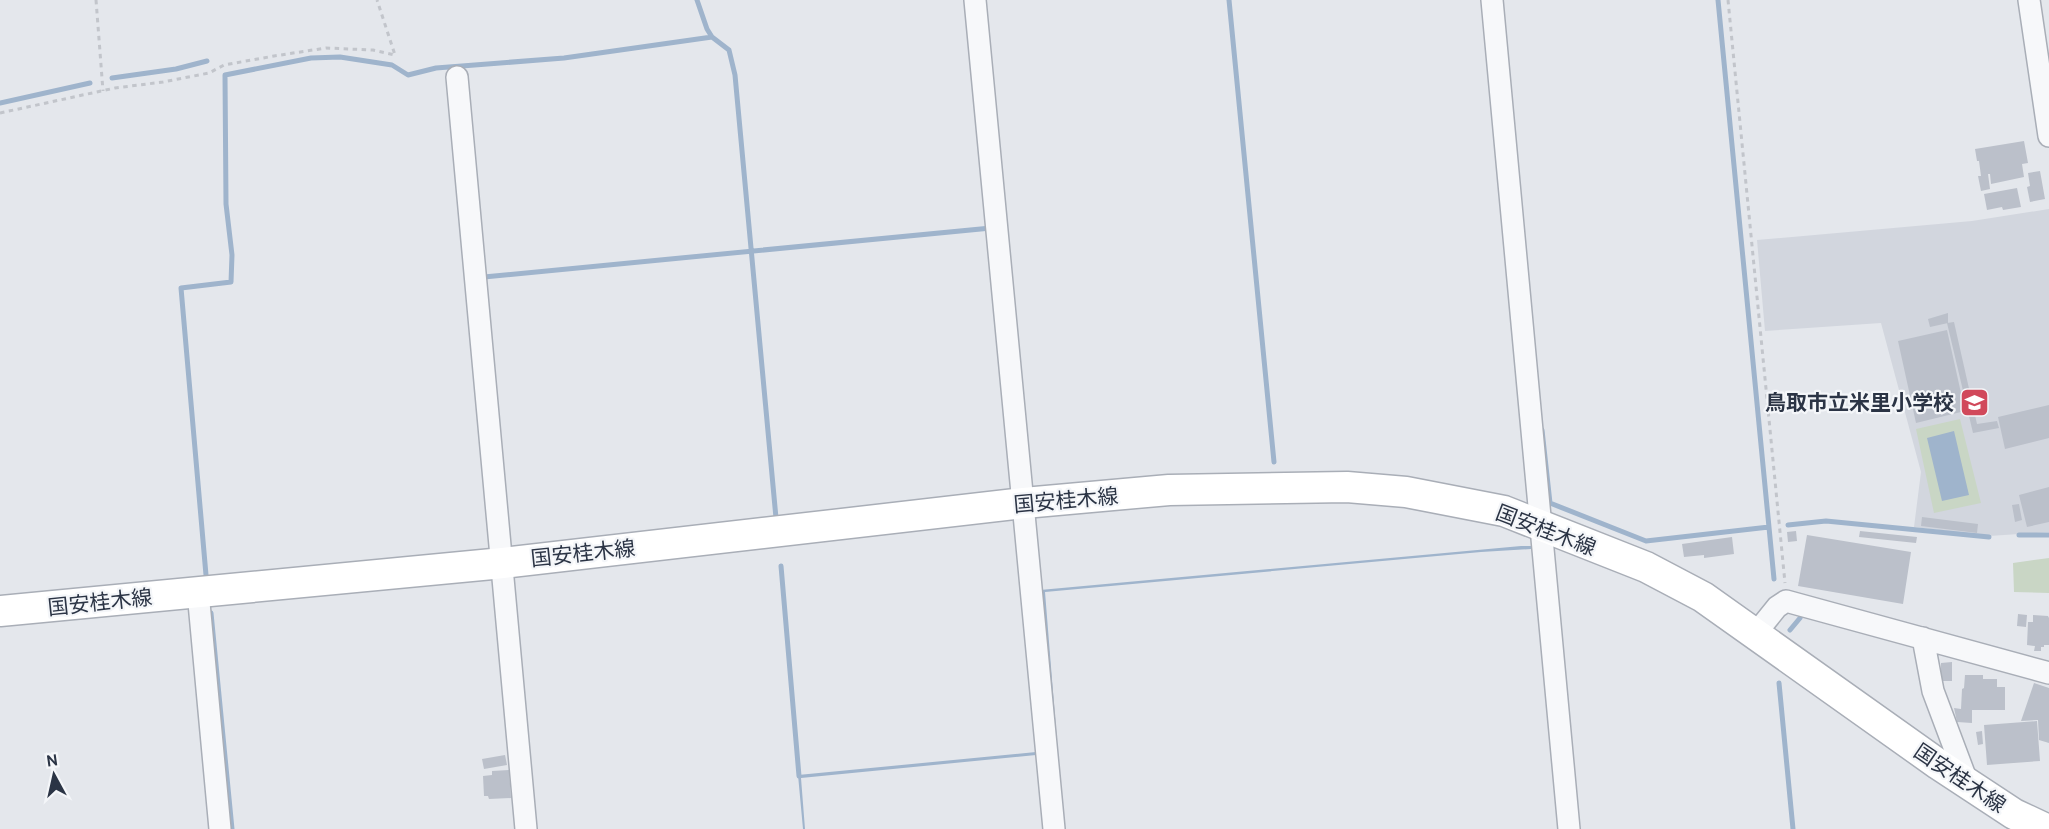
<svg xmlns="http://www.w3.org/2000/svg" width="2049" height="829" font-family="Cabin,'Noto Sans JP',sans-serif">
<rect width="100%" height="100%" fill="#e4e7ec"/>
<path fill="#d2d6de" d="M 2049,209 L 2049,532 L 1989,536 L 1914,527 L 1921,472 L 1881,323 L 1765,331 L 1757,240 L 1972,221 Z"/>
<path fill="#c9d6c5" d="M 1960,419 L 1981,503 L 1934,513 L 1916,429 Z
M 2049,558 L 2049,593 L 2014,592 L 2013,563 Z"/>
<path fill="#9fb4cc" d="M 1954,431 L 1969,495 L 1942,501 L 1927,438 Z
M 1521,546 L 1531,546 L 1531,549 L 1481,552 L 1045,592 L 1058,754 L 1055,755 L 1040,590 Z
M 1036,752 L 1036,755 L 801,778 L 805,829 L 803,829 L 798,775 Z"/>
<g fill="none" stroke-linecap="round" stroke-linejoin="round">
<path stroke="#9fb4cc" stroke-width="5" d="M 697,0 L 707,29 L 712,37 L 729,50 L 735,75 L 776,518
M 1229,0 L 1274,462
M 1718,0 L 1774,579
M 112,78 L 176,69 L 207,61
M 0,103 L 90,83
M 484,280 L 484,277 L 991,228
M 1542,430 L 1550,503 L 1646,541 L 1769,527
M 1788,525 L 1826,521 L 1989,537
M 2019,535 L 2049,535
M 781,566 L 799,776
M 206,575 L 181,288 L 231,282 L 232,255 L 226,204 L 225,75 L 311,58 L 340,57 L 392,65 L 408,75 L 436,68 L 564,58 L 712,37
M 211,613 L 232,829
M 1790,630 L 1800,618
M 1779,683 L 1793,829"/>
</g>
<path fill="#bbc0ca" d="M 2024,141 L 2028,163 L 2022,164 L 2024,177 L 1991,184 L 1990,174 L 1988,174 L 1990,189 L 1981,191 L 1978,176 L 1981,176 L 1979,161 L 1977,161 L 1975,149 Z
M 2040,171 L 2045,199 L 2030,202 L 2027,187 L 2030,186 L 2028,173 Z
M 2017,188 L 2021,207 L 2003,210 L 2002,207 L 1987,210 L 1984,194 Z
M 1948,313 L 1948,323 L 1930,327 L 1928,319 Z
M 1954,322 L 1977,424 L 1997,421 L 1999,428 L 1973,433 L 1947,323 Z
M 1947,330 L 1965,411 L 1916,423 L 1898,341 Z
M 2049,405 L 2049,438 L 2005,449 L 1998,417 Z
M 2049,487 L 2049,522 L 2027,527 L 2019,495 Z
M 2019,504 L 2022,520 L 2015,522 L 2012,505 Z
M 1922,517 L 1978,524 L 1977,533 L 1921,526 Z
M 1796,531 L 1797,541 L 1788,542 L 1787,532 Z
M 1860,531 L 1917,537 L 1916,543 L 1859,537 Z
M 1807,535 L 1911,552 L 1903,604 L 1798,586 Z
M 1732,537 L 1734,554 L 1704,558 L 1704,555 L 1684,557 L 1682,544 Z
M 2018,614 L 2027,615 L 2026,627 L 2017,626 Z
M 2033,615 L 2048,616 L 2049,618 L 2049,645 L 2044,645 L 2044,647 L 2041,647 L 2041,651 L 2034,651 L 2035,646 L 2027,645 L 2028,622 L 2033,622 Z
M 1952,662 L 1952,681 L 1941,681 L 1941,663 Z
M 1965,675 L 1983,675 L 1983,679 L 1997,679 L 1997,687 L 2005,687 L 2005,710 L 1972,710 L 1972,723 L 1957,722 L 1954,708 L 1961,709 L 1962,689 L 1964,688 Z
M 2034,683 L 2049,688 L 2049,743 L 2039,740 L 2038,720 L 2021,721 Z
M 2037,721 L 2040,761 L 1987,765 L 1984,725 Z
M 1982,731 L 1983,744 L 1978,745 L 1976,732 Z
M 505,755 L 507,765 L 484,769 L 482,759 Z
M 509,770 L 511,798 L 489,799 L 488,796 L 484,796 L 483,776 L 492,775 L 492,771 Z"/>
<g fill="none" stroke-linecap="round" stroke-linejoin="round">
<defs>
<path id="street" d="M 975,0 L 1054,829
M 1492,0 L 1569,829
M 2029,0 L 2049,136
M 457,77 L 526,829
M 198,592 L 220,829
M 1756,633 L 1777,607 L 1786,601 L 2049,673
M 1923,638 L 1933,691 L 1968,784"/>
<path id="secondary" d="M 0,611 L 503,563 L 1024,503 L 1169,490 L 1347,487 L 1406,492 L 1504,511 L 1646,567 L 1703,597 L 1938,764 L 2014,814 L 2046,829"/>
</defs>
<use href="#street" stroke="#a9aeb7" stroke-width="24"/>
<use href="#secondary" stroke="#a9aeb7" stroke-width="33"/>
<path stroke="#c2c5cb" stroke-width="3" stroke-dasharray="4.5 4.5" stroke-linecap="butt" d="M 96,0 L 103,91
M 1728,0 L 1785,583
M 0,113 L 115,88 L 163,82 L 209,73 L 224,65 L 274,56 L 326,48 L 373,50 L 395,55 L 377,0"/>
<use href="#street" stroke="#f7f8fa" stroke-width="21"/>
<use href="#secondary" stroke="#fff" stroke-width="30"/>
</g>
<defs>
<symbol id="school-square" viewBox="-11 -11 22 22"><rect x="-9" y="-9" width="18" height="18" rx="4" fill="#d1495b" stroke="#f4f6f9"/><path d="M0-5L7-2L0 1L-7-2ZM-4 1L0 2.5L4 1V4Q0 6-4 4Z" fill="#fff"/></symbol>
</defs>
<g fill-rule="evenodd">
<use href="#school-square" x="1958" y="386" width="33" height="33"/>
</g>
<g text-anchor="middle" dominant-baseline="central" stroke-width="4.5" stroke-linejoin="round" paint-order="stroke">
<g font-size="21" font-weight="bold" fill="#2b3445" stroke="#f4f6f9" text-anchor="end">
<text x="1954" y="402">鳥取市立米里小学校</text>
</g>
<g font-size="21" fill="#2b3445" stroke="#f4f6f9">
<text transform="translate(1066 500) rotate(-5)">国安桂木線</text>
<text transform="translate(1546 530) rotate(21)">国安桂木線</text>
<text transform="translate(583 553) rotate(-6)">国安桂木線</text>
<text transform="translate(100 602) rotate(-6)">国安桂木線</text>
<text transform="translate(1960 778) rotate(34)">国安桂木線</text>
</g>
</g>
<g transform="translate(54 775) rotate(352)" stroke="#f4f6f9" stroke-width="4.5" paint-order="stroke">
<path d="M0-4.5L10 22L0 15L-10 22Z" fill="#2b3445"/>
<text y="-9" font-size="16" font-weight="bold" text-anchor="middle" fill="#2b3445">N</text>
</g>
</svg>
